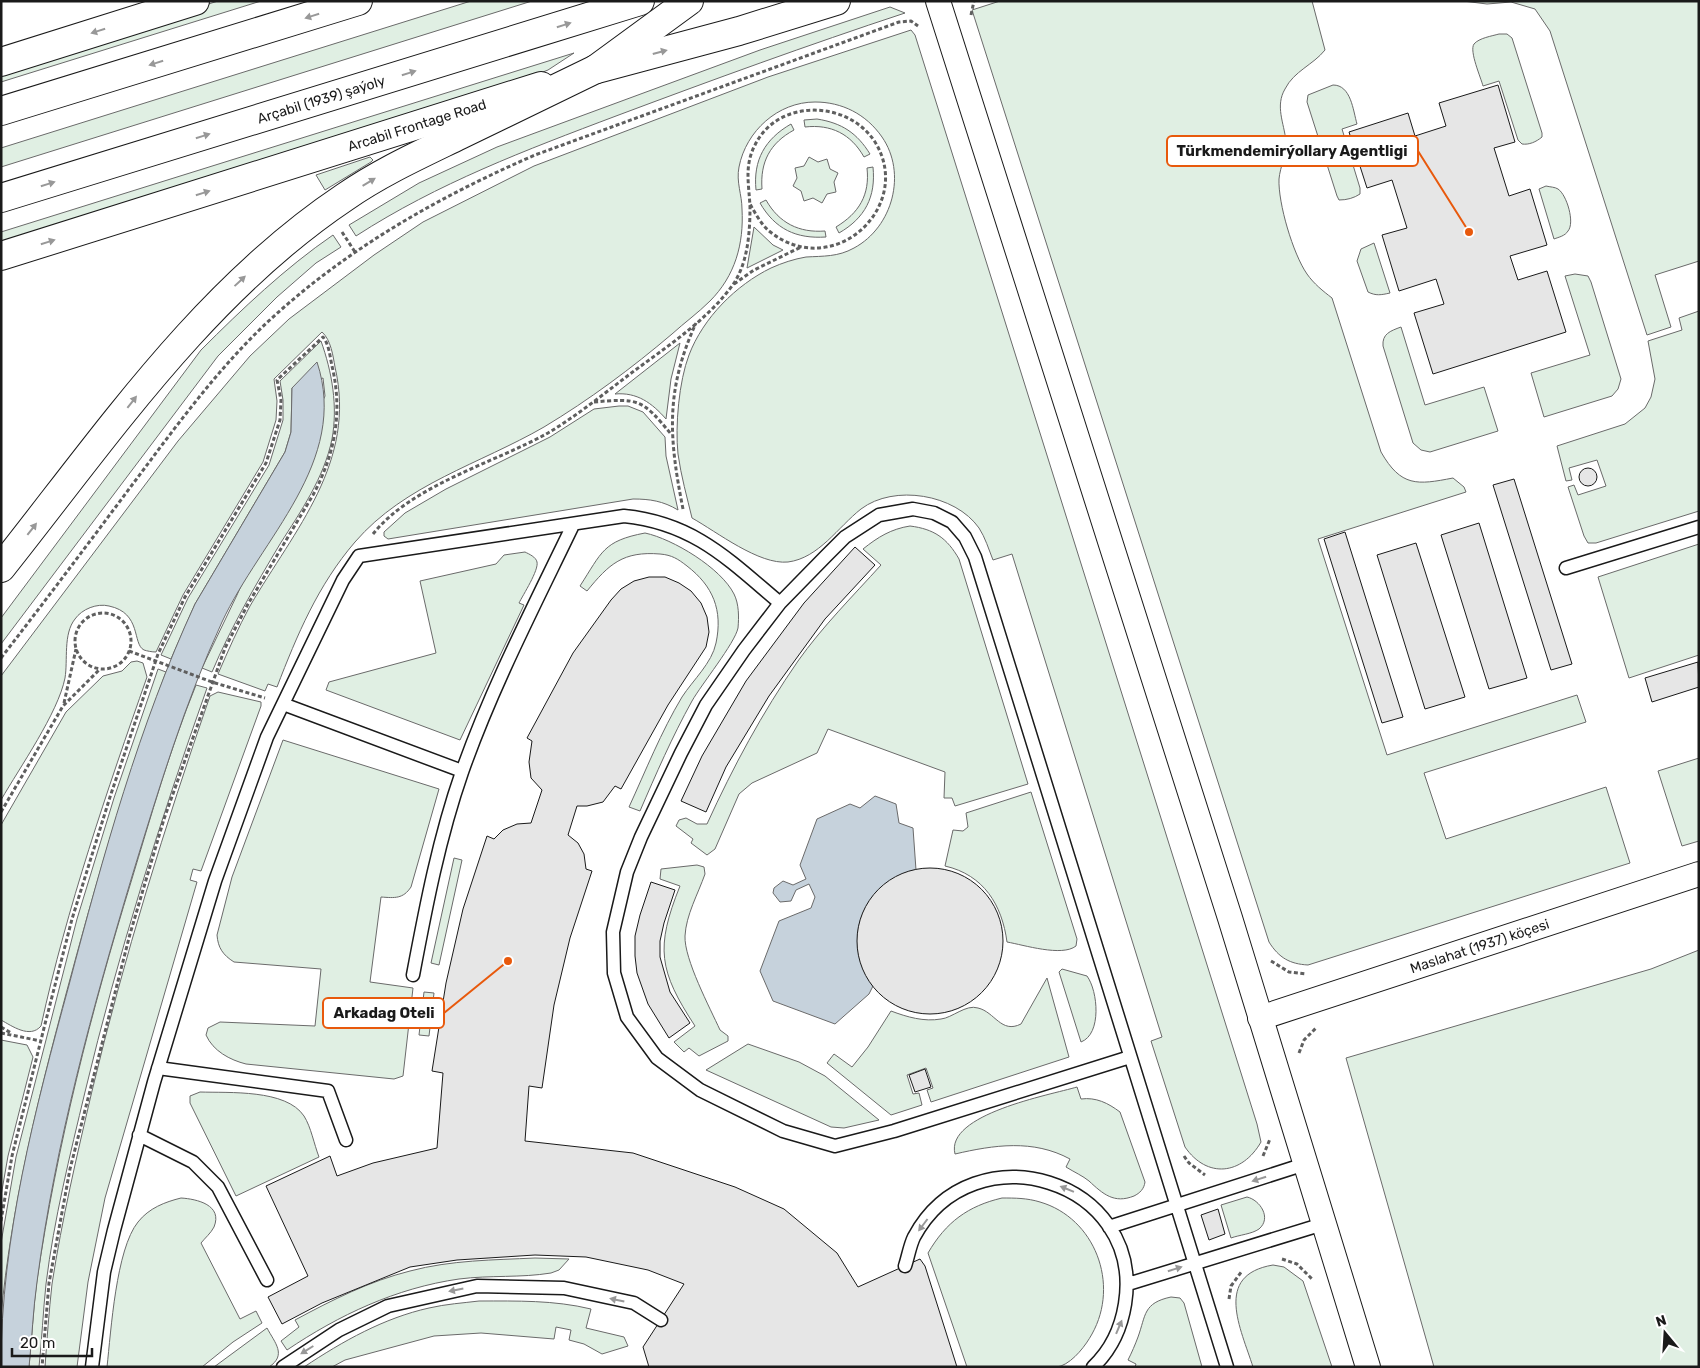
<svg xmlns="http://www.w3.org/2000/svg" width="1700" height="1368" font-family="Rubik,sans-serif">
<rect width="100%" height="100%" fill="#fff"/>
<path fill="#e0efe3" stroke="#6a6a6a" d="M 218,1 L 261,1 L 1,82 L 1,69 Z
M 471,1 L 532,1 L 1,167 L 1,148 Z
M 1000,1 L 1312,1 L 1325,50 C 1313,65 1294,71 1285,89 C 1275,106 1284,123 1286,141 C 1287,153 1280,167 1279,179 C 1278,203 1293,254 1307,274 C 1314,284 1323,291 1332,298 L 1381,452 C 1401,487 1417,485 1453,478 L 1464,487 L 1466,492 L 1318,539 L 1387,755 L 1577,695 L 1586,722 L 1424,773 L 1446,839 L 1606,787 L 1630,863 L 1308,965 C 1290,964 1279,958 1269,942 L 972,10 Z
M 1463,1 L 1699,1 L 1699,261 L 1655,275 L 1671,327 L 1647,335 L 1550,31 L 1535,9 L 1511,2 L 1487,4 Z
M 890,7 L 905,13 C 808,45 712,80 616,116 C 526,150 438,183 356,236 L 349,225 L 419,183 L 497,147 L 760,50 Z
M 911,30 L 915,35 L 1257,1124 L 1261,1142 C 1242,1175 1207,1179 1185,1147 L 1151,1041 L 1162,1037 L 1012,554 L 993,560 C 989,550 985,537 979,528 C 955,494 894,484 861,509 C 838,527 819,558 788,562 C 759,565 717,532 692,518 C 687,497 681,476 678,454 C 675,426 679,381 689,355 C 703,318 736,285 771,268 C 782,263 794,259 806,257 C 823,256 838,257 854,248 C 893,227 907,173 882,137 C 866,114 842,102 815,102 C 778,102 746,131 739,167 C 736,182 742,195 742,209 C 744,244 735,276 710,301 C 698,313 684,323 672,334 C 632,368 589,400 544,427 C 480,464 405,484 355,542 C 318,585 297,635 277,687 L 268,684 L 265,691 L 218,674 C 228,651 238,628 250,606 C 295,529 357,462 335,367 C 333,356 331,340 322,332 L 274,379 L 277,401 L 276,420 L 263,462 L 183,595 L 156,652 C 152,652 147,651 144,650 C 132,644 142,613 109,606 C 97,603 82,609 75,619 C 63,634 68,660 65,678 C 58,713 20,767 1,800 L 1,676 L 178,441 L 250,356 L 289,319 L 374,255 L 423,222 L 534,166 L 768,77 Z
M 1499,34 L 1507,34 L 1512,38 L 1542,133 L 1542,137 C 1536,142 1529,145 1522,144 L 1518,140 L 1499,81 L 1483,86 C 1481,78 1469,51 1474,44 C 1479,38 1492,36 1499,34 Z
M 574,53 L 548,70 L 525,79 L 1,243 L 1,232 Z
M 1333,85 C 1351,85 1353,110 1357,124 L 1342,129 L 1360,188 L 1360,194 C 1354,198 1347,200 1339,200 L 1337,196 L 1307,102 L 1308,95 Z
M 817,119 C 842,123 857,133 870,154 L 864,157 C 851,134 831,124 805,127 L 804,120 Z
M 791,124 L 794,130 C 770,143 760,162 762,189 L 756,190 C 753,160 765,139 791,124 Z
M 370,157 L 373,160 L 371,162 L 325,190 L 316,175 Z
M 809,157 L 818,162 L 827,159 L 830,169 L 838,173 L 834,182 L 836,192 L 827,194 L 822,203 L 813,198 L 804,201 L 801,191 L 793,186 L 797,178 L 795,168 L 804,166 Z
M 873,167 C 876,197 865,218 839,233 L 836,227 C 859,213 870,195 867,168 Z
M 1546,186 C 1550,187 1555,187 1558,189 C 1567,195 1575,223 1568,231 C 1565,236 1559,237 1554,239 L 1539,189 Z
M 766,200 C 779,223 799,233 825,231 L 826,237 C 796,239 775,229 760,203 Z
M 754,227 L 773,245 L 783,250 L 747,268 Z
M 333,235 L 341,247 L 316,263 L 277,297 L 218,356 L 1,644 L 1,618 L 201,350 C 242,309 285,268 333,235 Z
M 1374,243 L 1390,293 C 1381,295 1376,296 1368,292 L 1357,261 L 1361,249 Z
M 1575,274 L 1588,276 L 1591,282 L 1621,379 L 1618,389 L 1612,396 L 1544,417 L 1531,373 L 1590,355 L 1565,276 Z
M 1699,311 L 1699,511 L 1596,543 L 1588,543 L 1584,536 L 1568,487 L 1574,485 L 1578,495 L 1606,486 L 1597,460 L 1569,468 L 1572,480 L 1566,481 L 1557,446 L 1625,424 L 1645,408 L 1651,397 L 1655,379 L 1648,341 L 1682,330 L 1679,318 Z
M 1401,327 L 1425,405 L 1484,387 L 1498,431 L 1430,452 L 1421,450 L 1413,443 L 1383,346 C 1382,334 1390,331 1401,327 Z
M 321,341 C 332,372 338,406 332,439 C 324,478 301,511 280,544 C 255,586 231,627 212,672 L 202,668 L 237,595 L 325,396 L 323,378 L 292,388 L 291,432 L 285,452 L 195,604 L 171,659 L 161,655 L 188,598 L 269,465 L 283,420 L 283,400 L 280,381 Z
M 680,343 L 671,379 L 666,419 C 652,403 637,392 615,394 Z
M 619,406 L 628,406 L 643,412 L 665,437 L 666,456 L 678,510 C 663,501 650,499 633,499 L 388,539 L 384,536 L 384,532 L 405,513 L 446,489 L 550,437 L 594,409 Z
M 910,526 C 934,529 947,538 959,559 L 1028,784 L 955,806 L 952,798 L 944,798 L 945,772 L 828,729 L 817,753 L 752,783 L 739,794 L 715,849 L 707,855 L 691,843 L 693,839 L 676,826 L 679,820 L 686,818 L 697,824 L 707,824 C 733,767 762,713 798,661 C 822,627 853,596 881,565 L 863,549 C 878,537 891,529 910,526 Z
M 645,533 C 673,539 721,568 734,594 C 739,604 739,617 738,628 C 735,643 701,685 692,701 C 672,737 656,774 640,811 L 629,807 C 646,770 661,732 682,697 C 693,680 712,663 716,643 C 723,610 713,586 687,566 C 678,559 672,555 660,554 C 623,551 609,564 587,591 L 580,586 C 602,552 603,541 645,533 Z
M 1699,544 L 1699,655 L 1629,678 L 1598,577 Z
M 525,552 C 529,554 536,557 537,562 C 539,570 523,595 519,603 L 524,605 L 460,740 L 326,690 L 329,682 L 436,653 L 420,581 L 496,564 L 504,555 Z
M 137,661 L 143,663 L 147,677 C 107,791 67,907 41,1026 C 30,1039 12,1026 1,1020 L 1,825 L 66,712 L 103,676 L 122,671 L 131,662 Z
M 158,669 L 166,672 C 126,777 95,886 66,994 C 38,1099 11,1207 1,1316 L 1,1243 L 16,1157 L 77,919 L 114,798 Z
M 196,685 L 207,688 C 160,821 118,954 85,1092 C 70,1155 54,1219 46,1284 C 43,1312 42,1339 39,1367 L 29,1367 C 32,1338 33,1309 37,1280 C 57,1145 91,1012 131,882 C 151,816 170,749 196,685 Z
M 218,692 L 261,702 L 261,706 L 201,871 L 193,869 L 190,880 L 197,882 L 105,1198 L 88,1282 L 77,1367 L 45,1367 C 47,1339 49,1311 52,1284 C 62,1219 77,1155 92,1091 C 124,957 165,826 210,696 Z
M 283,740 L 439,789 L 411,887 C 403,899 395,898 381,897 L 370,982 L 413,988 L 403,1076 L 394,1079 L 246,1064 C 230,1060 213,1051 206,1035 L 208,1028 L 220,1022 L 315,1026 L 321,969 L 234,962 C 223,955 218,948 217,935 L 232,877 Z
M 1699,758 L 1699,841 L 1682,846 L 1658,771 Z
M 1031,792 L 1077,939 L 1076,946 C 1062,957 1024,945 1007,942 C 1002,905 984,875 945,866 L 953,830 L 963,831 L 968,827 L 966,813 Z
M 454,858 L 462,860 L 439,965 L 431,963 Z
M 697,865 L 704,867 L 705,874 C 698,894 686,915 685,936 C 684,959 710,1008 720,1030 L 728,1036 L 728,1041 L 699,1056 L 689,1048 L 684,1052 L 674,1042 L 695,1026 C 659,971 655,948 680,886 L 660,879 L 661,869 Z
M 1699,950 L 1699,1367 L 1434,1367 L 1346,1058 L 1651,969 Z
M 1062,969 L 1087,976 C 1098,991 1102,1034 1081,1042 L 1059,972 Z
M 1047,978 L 1069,1057 L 931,1102 L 927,1090 L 933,1088 L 926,1068 L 907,1075 L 913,1094 L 919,1093 L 922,1105 L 891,1115 L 827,1063 L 834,1054 L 852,1067 L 868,1047 L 891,1011 C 907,1017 924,1022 941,1019 C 952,1018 966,1004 978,1008 C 995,1012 1001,1034 1021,1024 Z
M 424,992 L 434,993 L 429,1036 L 419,1035 Z
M 1,1040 L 27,1045 L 33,1057 L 8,1156 L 1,1196 Z
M 748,1044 L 799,1062 L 825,1076 L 879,1120 L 844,1128 L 831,1127 L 706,1070 Z
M 1077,1087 L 1081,1099 C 1096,1097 1108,1103 1120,1112 L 1145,1182 C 1144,1189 1140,1193 1134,1196 C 1114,1204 1103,1194 1089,1181 C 1083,1176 1074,1172 1066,1167 L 1070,1159 C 1033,1139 994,1145 955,1154 C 945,1114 1050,1095 1077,1087 Z
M 200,1092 C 229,1093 286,1089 304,1116 C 311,1127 314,1144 319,1157 L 236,1196 L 190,1103 L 190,1096 Z
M 1247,1197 C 1260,1200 1272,1218 1259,1229 C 1252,1234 1239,1235 1231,1238 L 1221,1205 Z
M 181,1198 C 197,1199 223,1205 214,1227 C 211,1233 205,1238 201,1243 L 240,1319 L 256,1311 L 262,1323 L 233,1342 L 202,1367 L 107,1367 C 111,1331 116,1249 138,1222 C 149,1208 165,1202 181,1198 Z
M 1002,1198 C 1015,1198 1027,1198 1040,1202 C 1095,1218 1120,1284 1092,1334 C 1086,1345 1074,1361 1061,1366 C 1055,1368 1045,1367 1039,1367 C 1015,1367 991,1367 967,1367 L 928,1253 C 946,1222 968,1206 1002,1198 Z
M 535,1258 L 569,1259 L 559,1270 L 551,1273 C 521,1278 490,1275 459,1279 C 396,1288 339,1315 287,1350 L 281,1341 L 299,1327 L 295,1320 C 332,1300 370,1281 410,1271 C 451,1260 494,1260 535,1258 Z
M 1273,1265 L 1284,1267 L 1303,1281 L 1332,1367 L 1253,1367 C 1241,1329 1213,1275 1273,1265 Z
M 1171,1297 L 1180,1298 L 1184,1303 L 1202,1367 L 1135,1367 L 1136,1364 L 1128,1360 C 1132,1352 1135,1345 1138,1337 C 1146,1315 1143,1303 1171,1297 Z
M 479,1301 C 517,1301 554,1300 591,1309 L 586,1328 L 624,1337 L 628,1346 L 602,1354 L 584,1344 L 569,1340 L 571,1330 L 556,1327 L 554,1339 L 481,1333 L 434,1336 L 345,1360 L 332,1367 L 304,1367 C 343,1341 384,1318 429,1308 C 446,1304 463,1303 479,1301 Z
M 267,1328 C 275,1343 287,1355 269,1367 L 214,1367 Z"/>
<path fill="#c6d2dc" stroke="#6a6a6a" d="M 317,362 C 350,462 261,538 222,622 C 185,702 159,788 133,873 C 93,1006 55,1144 37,1282 C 33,1310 32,1339 29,1367 L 1,1367 C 1,1237 35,1110 69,985 C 103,856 139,725 195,604 L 285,452 L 291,432 L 292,388 Z
M 875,796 L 896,804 L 899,823 L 913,828 L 916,870 C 862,884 840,940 873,986 L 869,994 L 835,1024 L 773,1001 L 760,971 L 779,921 L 811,908 L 815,897 L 809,884 L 796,890 L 791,901 L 780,902 L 773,893 L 774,888 L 783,881 L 793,885 L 806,879 L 800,865 L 817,819 L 850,804 L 860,808 Z"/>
<path fill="#e6e6e6" stroke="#1a1a1a" d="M 1498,85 L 1515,142 L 1494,148 L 1509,196 L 1530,189 L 1547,245 L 1510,256 L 1518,280 L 1547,271 L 1566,332 L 1433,374 L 1414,313 L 1444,304 L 1436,279 L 1399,291 L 1382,235 L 1407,228 L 1392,180 L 1367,188 L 1349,132 L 1408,113 L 1415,136 L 1446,126 L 1439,103 Z
M1579 477a9 9 0 1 1 18 0a9 9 0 1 1-18 0Z
M 1514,479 L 1572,664 L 1551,670 L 1493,485 Z
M 1479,523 L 1527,678 L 1489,689 L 1441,535 Z
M 1345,532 L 1403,717 L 1382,723 L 1324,539 Z
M 1416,543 L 1465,697 L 1425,709 L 1377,555 Z
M 855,547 L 875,565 L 825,619 L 769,696 L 726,767 L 706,812 L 681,801 L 702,756 L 746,681 L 804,603 Z
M 649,577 L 665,577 L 679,583 L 691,591 L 701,603 L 707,617 L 709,632 L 706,647 L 668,705 L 621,789 L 615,786 L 603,802 L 587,806 L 577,806 L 568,835 L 578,843 L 584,854 L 586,869 L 592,871 L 570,938 L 554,1005 L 542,1088 L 529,1086 L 525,1141 L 633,1153 L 735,1187 L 784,1209 L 837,1253 L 858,1287 L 920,1259 L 925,1266 L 957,1367 L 649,1367 L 643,1347 L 684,1284 L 648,1270 L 586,1257 L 535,1255 L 457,1260 L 410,1267 L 322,1303 L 282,1324 L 268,1297 L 308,1276 L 266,1186 L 330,1156 L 337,1176 L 373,1163 L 437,1148 L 443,1073 L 432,1071 L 446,983 L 463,909 L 487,836 L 494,839 L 503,830 L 517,824 L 531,823 L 542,790 L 531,778 L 529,762 L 532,741 L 527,738 L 573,653 L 611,600 L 621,589 L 634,581 Z
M 1698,662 L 1699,687 L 1652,702 L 1645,678 Z
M857 941a73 73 0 1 1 146 0a73 73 0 1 1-146 0Z
M 651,882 L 675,890 L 664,923 L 660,941 L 660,957 L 670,992 L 690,1023 L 669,1038 L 648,1004 L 637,973 L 635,956 L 635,936 L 640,915 Z
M 925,1069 L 931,1087 L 915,1092 L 909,1075 Z
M 1218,1209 L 1225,1234 L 1209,1240 L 1201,1215 Z"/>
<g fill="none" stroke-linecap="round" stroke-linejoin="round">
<defs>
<path id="service" d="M 1566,568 L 1699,527
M 283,704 L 462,771
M 413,975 C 426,906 439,838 462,772 C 492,687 534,606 573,525
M 1130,1057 L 894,1131 L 835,1146 L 783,1131 L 700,1090 L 657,1058 L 627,1017 L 614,973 L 613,932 L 627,872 L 641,837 L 681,753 L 706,705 L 744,650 L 780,603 L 826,556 L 845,537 L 879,515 L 913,509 L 934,513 L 952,522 L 965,537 L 975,557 L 1227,1367
M 158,1068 L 328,1091 L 346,1140
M 139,1135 L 193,1162 L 218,1187 L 267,1280
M 1109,1227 L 1305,1164
M 905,1266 C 908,1257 910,1245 914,1237 C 973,1127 1145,1180 1125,1304 C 1121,1329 1111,1350 1093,1367
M 1128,1284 L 1323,1224
M 92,1367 L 104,1272 L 114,1230 L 154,1082 L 215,881 L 267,737 L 343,580 L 359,556 L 624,516 C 694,523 729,560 780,603
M 283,1367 L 339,1330 L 388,1306 L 477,1286 L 564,1288 L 634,1303 L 661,1320"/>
<g id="minor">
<path d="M 938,1 L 1230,918 L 1368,1367"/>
<path id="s1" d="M 1260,1018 L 1699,874"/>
</g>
<g id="tertiary">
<path d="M 1,62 L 195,1"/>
<path d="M 597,69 L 739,31 L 836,1"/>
<path id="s2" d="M 1,256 L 541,86"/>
</g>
<path id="secondary" d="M 1,568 C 106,436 203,292 345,197 C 381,172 421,154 460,135 C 506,113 551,91 596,69"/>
<g id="primary">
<path d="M 596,69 L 689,1"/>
<path d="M 1,111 L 358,1"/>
<path id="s3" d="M 1,198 L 640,1"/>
</g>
</defs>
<use href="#service" stroke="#1a1a1a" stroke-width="15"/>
<use href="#minor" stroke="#1a1a1a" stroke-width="26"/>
<use href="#tertiary" stroke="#1a1a1a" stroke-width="30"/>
<use href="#secondary" stroke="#1a1a1a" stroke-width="30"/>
<use href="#primary" stroke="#1a1a1a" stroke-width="30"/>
<path stroke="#5f5f5f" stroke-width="3" stroke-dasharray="4 2.5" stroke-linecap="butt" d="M 971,15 L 974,1
M 342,232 L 355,252
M 734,284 L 754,270 L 801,247
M 594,402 C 639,398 642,399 671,434
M 683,509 C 669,438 665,391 696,323
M 373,534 C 412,485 494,463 548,433 C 578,415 606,392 634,371 C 668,346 707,320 732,286 C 748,264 750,232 750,207 C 749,184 744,166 755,145 C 778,98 848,100 875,142 C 915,206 833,283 769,231 C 761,224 755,213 750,204
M75 641a28 28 0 1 1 56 0a28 28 0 1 1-56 0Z
M 129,651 L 212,682 L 265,698
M 1,658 C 49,596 97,532 144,469 C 186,413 229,355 282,309 C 357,243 443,195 535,155 L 899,22 L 911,21 L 918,26
M 64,703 L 76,649
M 1,812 L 63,706 L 100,669
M 1271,961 L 1289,972 L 1306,974
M 1,1027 L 11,1033
M 1,1033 L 41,1041
M 1299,1053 L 1304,1040 L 1316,1028
M 1184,1156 L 1189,1163 L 1205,1175
M 1263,1156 L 1270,1139
M 1,1221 L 12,1156 L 46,1020 L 72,919 L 110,797 L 158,654 L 185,597 L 266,463 L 280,420 L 281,400 L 277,380 L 323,337 C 329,344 330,357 332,366 C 343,412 335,454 313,495 L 248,604 L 225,648 L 164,819 L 130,934 L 70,1169 L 49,1283 L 42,1367
M 1282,1259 L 1297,1264 L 1313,1280
M 1229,1299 L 1231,1286 L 1242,1271"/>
<use href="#service" stroke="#fff" stroke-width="12"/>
<use href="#minor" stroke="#fff" stroke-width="24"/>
<use href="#tertiary" stroke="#fff" stroke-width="28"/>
<use href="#secondary" stroke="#fff" stroke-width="28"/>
<use href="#primary" stroke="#fff" stroke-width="28"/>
</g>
<defs><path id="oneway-solid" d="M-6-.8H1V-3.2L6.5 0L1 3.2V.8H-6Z" transform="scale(1.25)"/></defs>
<g fill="#989898">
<use href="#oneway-solid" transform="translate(312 16) rotate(163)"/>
<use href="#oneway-solid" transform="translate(564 25) rotate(-17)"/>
<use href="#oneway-solid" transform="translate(98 31) rotate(163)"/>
<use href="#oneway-solid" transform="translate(660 52) rotate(-15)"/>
<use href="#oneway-solid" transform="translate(156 63) rotate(163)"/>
<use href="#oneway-solid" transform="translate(409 73) rotate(-17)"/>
<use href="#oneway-solid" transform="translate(203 136) rotate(-17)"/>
<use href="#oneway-solid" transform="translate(369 182) rotate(-31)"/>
<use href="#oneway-solid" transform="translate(48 184) rotate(-17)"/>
<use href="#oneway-solid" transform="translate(203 193) rotate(-17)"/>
<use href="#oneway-solid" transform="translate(48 242) rotate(-17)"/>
<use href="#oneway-solid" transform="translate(240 281) rotate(-43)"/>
<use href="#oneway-solid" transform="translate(132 402) rotate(-52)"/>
<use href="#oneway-solid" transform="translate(32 529) rotate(-52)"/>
<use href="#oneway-solid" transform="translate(1259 1179) rotate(162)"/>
<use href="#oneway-solid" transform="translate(1067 1189) rotate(-158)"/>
<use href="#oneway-solid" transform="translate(923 1225) rotate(127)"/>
<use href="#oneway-solid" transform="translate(1175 1269) rotate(-17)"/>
<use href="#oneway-solid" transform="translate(456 1290) rotate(169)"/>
<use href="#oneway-solid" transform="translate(617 1300) rotate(-168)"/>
<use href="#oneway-solid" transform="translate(1119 1327) rotate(-67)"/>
<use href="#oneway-solid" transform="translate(307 1350) rotate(148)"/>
</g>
<g text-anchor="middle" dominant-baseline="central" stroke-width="4" stroke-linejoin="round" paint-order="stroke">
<g font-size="14" fill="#1a1a1a" stroke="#fff">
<text stroke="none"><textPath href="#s3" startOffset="335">Arçabil (1939) şaýoly</textPath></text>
<text stroke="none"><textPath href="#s2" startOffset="436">Arcabil Frontage Road</textPath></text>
<text stroke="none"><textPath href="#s1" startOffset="231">Maslahat (1937) köçesi</textPath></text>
</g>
</g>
<path fill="none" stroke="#e8590c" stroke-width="2" d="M1469 232L1418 151M508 961L444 1013"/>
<g fill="#e8590c" stroke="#fff" stroke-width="2">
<circle cx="1469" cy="232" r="5"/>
<circle cx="508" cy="961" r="5"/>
</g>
<g fill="#fff" stroke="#e8590c" stroke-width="2">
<rect x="1167" y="136" width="251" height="30" rx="5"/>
<rect x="323" y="998" width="121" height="30" rx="5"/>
</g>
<g font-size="15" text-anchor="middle" font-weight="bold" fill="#1a1a1a">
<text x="1292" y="156">Türkmendemirýollary Agentligi</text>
<text x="384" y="1018">Arkadag Oteli</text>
</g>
<rect width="1700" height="1368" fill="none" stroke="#1a1a1a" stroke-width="5"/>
<g transform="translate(1665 1333) rotate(342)" stroke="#ffffff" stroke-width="4" paint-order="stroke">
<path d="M0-4L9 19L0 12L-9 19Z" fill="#1a1a1a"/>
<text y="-8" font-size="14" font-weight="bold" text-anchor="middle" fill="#1a1a1a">N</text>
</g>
<path d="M12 1348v8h80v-8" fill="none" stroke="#1a1a1a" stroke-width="2.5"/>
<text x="20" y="1348" font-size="15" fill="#1a1a1a" stroke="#ffffff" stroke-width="4" paint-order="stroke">20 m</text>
</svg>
